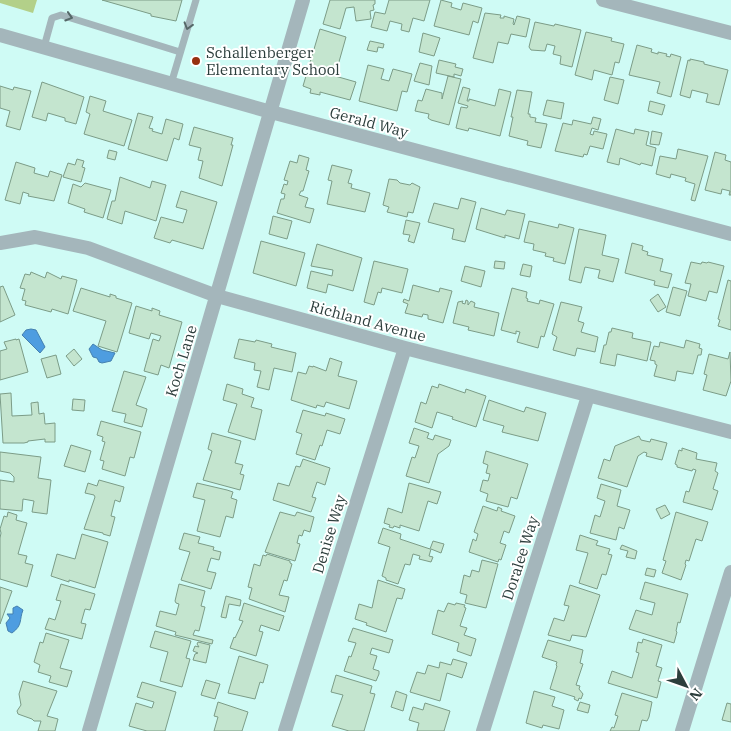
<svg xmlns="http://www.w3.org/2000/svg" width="731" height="731" font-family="'IBM Plex Serif',serif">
<rect width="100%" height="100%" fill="#cffbf5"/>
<path fill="#b3d089" d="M 0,0 L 37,0 L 33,13 L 0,3 Z"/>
<path fill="#4e9de0" stroke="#4480af" d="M 31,329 L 36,330 L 45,347 L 40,353 L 22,335 L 26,330 Z
M 93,344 L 102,350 L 115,353 L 111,361 L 102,363 L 99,362 L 97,358 L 93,357 L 89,349 Z
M 17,606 L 23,610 C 19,620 23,625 12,633 L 8,631 L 6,623 L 10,618 L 7,614 L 13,614 L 13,608 Z"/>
<path fill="#c4e5cf" stroke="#7c9c87" d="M 102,0 L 182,0 L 176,21 L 151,16 L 151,14 Z
M 330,0 L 375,0 L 375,4 L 373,5 L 374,10 L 370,11 L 371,19 L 356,21 L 354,7 L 346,8 L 340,29 L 323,24 Z
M 389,0 L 430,0 L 424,21 L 413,18 L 409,32 L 401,30 L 402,24 L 390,21 L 387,31 L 371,27 L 375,12 L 385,14 Z
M 441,0 L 452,3 L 451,7 L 461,10 L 463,3 L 482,8 L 478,23 L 473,21 L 469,35 L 434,26 Z
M 485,13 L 501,15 L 500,18 L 504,18 L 504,16 L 514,19 L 513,24 L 514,25 L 517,16 L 530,19 L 526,37 L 511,34 L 508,44 L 498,42 L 493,63 L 473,58 Z
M 535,22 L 554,26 L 555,24 L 581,30 L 572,67 L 560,64 L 561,56 L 553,54 L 555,46 L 547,44 L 545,51 L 531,50 L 529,47 Z
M 320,29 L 346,37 L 335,76 L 356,82 L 350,100 L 320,92 L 320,95 L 310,93 L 311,89 L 303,86 Z
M 586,32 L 612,38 L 611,41 L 624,44 L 619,63 L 615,62 L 612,75 L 594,70 L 592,80 L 575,75 Z
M 423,33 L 440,38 L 434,56 L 419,52 Z
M 370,41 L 384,44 L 383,48 L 378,47 L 377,52 L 367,50 Z
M 637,45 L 652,49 L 651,52 L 658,54 L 658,52 L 667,54 L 666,56 L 670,57 L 671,54 L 681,57 L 671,97 L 657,93 L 660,82 L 629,75 Z
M 690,59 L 704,62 L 704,64 L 728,70 L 719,105 L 706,102 L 708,94 L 692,90 L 690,98 L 680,95 L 688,60 L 690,61 Z
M 439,60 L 456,64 L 455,67 L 463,69 L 461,76 L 454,74 L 454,77 L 436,73 Z
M 420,63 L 432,66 L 429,85 L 414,81 Z
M 368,65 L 384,69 L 381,79 L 389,81 L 393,69 L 412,74 L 407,92 L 402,91 L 397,111 L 359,101 Z
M 448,76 L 461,79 L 449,125 L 431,120 L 428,118 L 429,114 L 415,111 L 418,100 L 422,101 L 426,89 L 442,93 L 442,99 Z
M 610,77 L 624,80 L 618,104 L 604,100 Z
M 42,82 L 84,97 L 76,124 L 65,121 L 65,118 L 48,113 L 46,121 L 32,117 Z
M 0,86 L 13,90 L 14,87 L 31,91 L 20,130 L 6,126 L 10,111 L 0,108 Z
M 463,87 L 470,89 L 467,101 L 469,101 L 469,99 L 495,106 L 499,89 L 511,92 L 500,136 L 469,128 L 468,131 L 456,128 L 461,107 L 467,108 L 468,106 L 458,103 Z
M 517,90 L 532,92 L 528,114 L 530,114 L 530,117 L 536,118 L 535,122 L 547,124 L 541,148 L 527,145 L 528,141 L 509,136 L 513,117 L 511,117 Z
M 90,96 L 106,101 L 103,111 L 132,120 L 124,146 L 84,134 L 90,114 L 86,112 Z
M 547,100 L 564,103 L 561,119 L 543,115 Z
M 650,101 L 665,105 L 662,115 L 648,111 Z
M 138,113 L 153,117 L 149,128 L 153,129 L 152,131 L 162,134 L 166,119 L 183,124 L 179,140 L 174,138 L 167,161 L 128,149 Z
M 593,117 L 601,119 L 598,130 L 592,128 L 590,134 L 593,135 L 594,131 L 607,134 L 603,149 L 590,146 L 587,155 L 584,154 L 583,157 L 555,151 L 563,123 L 572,125 L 573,120 L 591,124 Z
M 194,127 L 233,138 L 231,145 L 233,145 L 222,186 L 199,178 L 203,161 L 198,160 L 201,148 L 189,145 Z
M 616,129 L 634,134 L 635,129 L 649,132 L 646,145 L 656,148 L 652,166 L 641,163 L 640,165 L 620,158 L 619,165 L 607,162 Z
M 652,131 L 662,133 L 659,145 L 650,144 Z
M 678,149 L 708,156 L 695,201 L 691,200 L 695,184 L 685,181 L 686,178 L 671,174 L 670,178 L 656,174 L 660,156 L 676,159 Z
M 109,150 L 117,152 L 115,160 L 107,158 Z
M 715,152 L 726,155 L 725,160 L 731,162 L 731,195 L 729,195 L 730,191 L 722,189 L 721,194 L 705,190 Z
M 299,155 L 309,158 L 306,170 L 309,171 L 303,191 L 301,191 L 299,195 L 308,198 L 305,207 L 314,209 L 310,223 L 277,213 L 281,199 L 284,199 L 285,194 L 281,193 L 284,184 L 287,185 L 288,181 L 284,180 L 290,161 L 297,163 Z
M 77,159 L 84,161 L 82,167 L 85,168 L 81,182 L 63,177 L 68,163 L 75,165 Z
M 16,162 L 35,168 L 34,173 L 48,177 L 50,171 L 62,175 L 54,201 L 28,196 L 29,194 L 23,192 L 20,204 L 5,200 Z
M 332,165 L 352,170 L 348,183 L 352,184 L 351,188 L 370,193 L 365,212 L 327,204 L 332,181 L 328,180 Z
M 120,177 L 150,188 L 152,181 L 166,185 L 156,221 L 125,211 L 122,224 L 107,219 L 112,201 L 115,201 Z
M 389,179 L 397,180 L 400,183 L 410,185 L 412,183 L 420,187 L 413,213 L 408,212 L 407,217 L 387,212 L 389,207 L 383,205 Z
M 85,183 L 111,190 L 103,218 L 84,212 L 85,209 L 68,203 L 73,184 L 81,187 Z
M 181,191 L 217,202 L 203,249 L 172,240 L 170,243 L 154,238 L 161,217 L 183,223 L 187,210 L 176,207 Z
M 461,198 L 476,202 L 465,242 L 452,239 L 454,229 L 428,222 L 434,203 L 458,209 Z
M 481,208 L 505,215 L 507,210 L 525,214 L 519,239 L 505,235 L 505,238 L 476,229 Z
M 273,216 L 292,221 L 287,239 L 269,234 Z
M 406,220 L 420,223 L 414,243 L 408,241 L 410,235 L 403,234 Z
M 529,221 L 558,228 L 559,224 L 574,228 L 565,264 L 553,261 L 554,258 L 545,256 L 546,253 L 533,250 L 534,244 L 524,242 Z
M 579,229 L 606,235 L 602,255 L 619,259 L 613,282 L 598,278 L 600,270 L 585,267 L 581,283 L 569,280 Z
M 261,241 L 305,253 L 296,286 L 253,273 Z
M 632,243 L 643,246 L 642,250 L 648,252 L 647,255 L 663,259 L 660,271 L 672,274 L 668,288 L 654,285 L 655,281 L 625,273 Z
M 317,244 L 362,258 L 353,291 L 328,284 L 326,293 L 307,288 L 311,271 L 332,276 L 333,270 L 311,266 Z
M 374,261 L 408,269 L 402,293 L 382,288 L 381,293 L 378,292 L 374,305 L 364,302 Z
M 495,261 L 505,262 L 504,269 L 494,268 Z
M 691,262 L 701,264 L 702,262 L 707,263 L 708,262 L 724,266 L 717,293 L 709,291 L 706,301 L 688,296 L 691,284 L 685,283 Z
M 523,264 L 532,266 L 530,277 L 520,275 Z
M 465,266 L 485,271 L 481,287 L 461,281 Z
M 31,272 L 45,278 L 47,272 L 61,279 L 62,276 L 77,280 L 68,314 L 52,309 L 51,312 L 25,305 L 26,301 L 22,300 L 25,289 L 20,288 L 25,274 L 30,275 Z
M 728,280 L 731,281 L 731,330 L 718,326 L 720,320 L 718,319 Z
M 413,285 L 439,292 L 440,288 L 452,291 L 443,323 L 428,319 L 428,315 L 423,314 L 422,317 L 405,313 L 408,304 L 403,302 L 404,299 L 409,301 Z
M 3,286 L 15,315 L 0,322 L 0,287 Z
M 673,287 L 687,291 L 680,316 L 666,312 Z
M 81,288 L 110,297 L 110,294 L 116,296 L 116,298 L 132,303 L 117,352 L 98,346 L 106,321 L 73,311 Z
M 512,288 L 527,292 L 526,298 L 528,299 L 527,301 L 539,304 L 540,300 L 554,304 L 544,337 L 541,336 L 538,348 L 517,342 L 520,332 L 516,331 L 516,334 L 501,330 Z
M 658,294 L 666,307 L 658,312 L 650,300 Z
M 466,300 L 468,301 L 468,305 L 471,301 L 475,303 L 474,307 L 499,313 L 494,336 L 468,330 L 469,327 L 453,323 L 458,302 L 463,301 L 462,303 L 465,304 Z
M 561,302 L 582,307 L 578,321 L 584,323 L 581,332 L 598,337 L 595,352 L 577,348 L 575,356 L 553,350 L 557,337 L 552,334 Z
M 136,306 L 152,311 L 152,308 L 160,311 L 159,315 L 182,322 L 169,368 L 161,365 L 158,375 L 144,371 L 153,339 L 159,341 L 161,336 L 151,333 L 149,339 L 129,333 Z
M 612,328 L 633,333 L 632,338 L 651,342 L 647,361 L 617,354 L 615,366 L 600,363 L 604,345 L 606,345 L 609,332 L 611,332 Z
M 16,339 L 16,340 L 19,339 L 28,372 L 0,380 L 0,351 L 7,349 L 4,342 Z
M 239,339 L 255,342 L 256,340 L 272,344 L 271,347 L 296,353 L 292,372 L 274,368 L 269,390 L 257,387 L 261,371 L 254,370 L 255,363 L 234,358 Z
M 686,340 L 700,344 L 699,348 L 702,349 L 701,355 L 698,355 L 693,374 L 677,371 L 675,381 L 654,376 L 657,365 L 655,364 L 655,361 L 650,360 L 654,346 L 659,347 L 660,342 L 684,348 Z
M 74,349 L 82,359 L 74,366 L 66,356 Z
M 730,352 L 731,381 L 726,396 L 703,390 L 707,375 L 704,374 L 709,354 L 728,359 Z
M 56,355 L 61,374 L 47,378 L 41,359 Z
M 330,358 L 342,362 L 338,376 L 357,381 L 349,409 L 326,402 L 324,407 L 317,405 L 316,408 L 291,400 L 298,372 L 306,374 L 309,366 L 313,367 L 313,366 L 326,371 Z
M 124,371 L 146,377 L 136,405 L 147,409 L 142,427 L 124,422 L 126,414 L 112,411 Z
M 227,384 L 243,389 L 242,394 L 254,398 L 251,407 L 262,410 L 255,440 L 228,432 L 237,404 L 223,400 Z
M 439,384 L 465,393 L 466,389 L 486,396 L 476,427 L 452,419 L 453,417 L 437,412 L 432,428 L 415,422 L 421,402 L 426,404 L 432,386 L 438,388 Z
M 11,393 L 12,416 L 32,415 L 31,403 L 38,402 L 39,414 L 44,413 L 45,424 L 55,423 L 55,442 L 45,442 L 45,439 L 28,441 L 28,442 L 24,443 L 3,443 L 0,394 Z
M 73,399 L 85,400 L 84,411 L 72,410 Z
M 489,400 L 524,412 L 526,407 L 546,413 L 538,441 L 502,432 L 504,426 L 483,420 Z
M 303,410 L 325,416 L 326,413 L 345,419 L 340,434 L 327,430 L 322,446 L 320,445 L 315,460 L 296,454 L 302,434 L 296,432 Z
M 101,421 L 141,432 L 134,458 L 130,457 L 125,476 L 102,469 L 104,461 L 100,460 L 105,442 L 102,441 L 103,437 L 97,435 Z
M 414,428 L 429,433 L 427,438 L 433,440 L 435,435 L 451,440 L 449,446 L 438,454 L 429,483 L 406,476 L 412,457 L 415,458 L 419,446 L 409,443 Z
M 212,433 L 241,441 L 235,463 L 243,465 L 240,474 L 244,475 L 240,490 L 203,480 L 212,451 L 208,449 Z
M 639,436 L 641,440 L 650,442 L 651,439 L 667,443 L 662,460 L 646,456 L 647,453 L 644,452 L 638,456 L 627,487 L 598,478 L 604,459 L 610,461 L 615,446 Z
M 71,445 L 91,451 L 85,472 L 64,466 Z
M 682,448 L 697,453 L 696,459 L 717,463 L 715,471 L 718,473 L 713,489 L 718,491 L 712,510 L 683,502 L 686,491 L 689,492 L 696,470 L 693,469 L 692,471 L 677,467 L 677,465 L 675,464 L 679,450 L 682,451 Z
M 486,451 L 528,464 L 517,499 L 511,497 L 508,507 L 486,501 L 488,494 L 480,491 L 483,480 L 488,481 L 490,474 L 486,473 L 488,465 L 483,463 Z
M 0,452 L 41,457 L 38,478 L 51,480 L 47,514 L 32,512 L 34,501 L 23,499 L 22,511 L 0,509 L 0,480 L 14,482 L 14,477 L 10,473 L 0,471 Z
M 303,459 L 330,468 L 325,485 L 317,482 L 312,497 L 316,498 L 311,512 L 273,500 L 278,483 L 289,486 L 296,466 L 300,467 Z
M 99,480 L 124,487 L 120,502 L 115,500 L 111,516 L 115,517 L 110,536 L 103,534 L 103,533 L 84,529 L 95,497 L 94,495 L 85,493 L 88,483 L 97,486 Z
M 197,483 L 227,490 L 233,492 L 231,498 L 237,500 L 233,518 L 226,516 L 220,537 L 197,531 L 205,500 L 193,497 Z
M 409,483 L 441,492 L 437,504 L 428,501 L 419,531 L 400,525 L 400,528 L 394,526 L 393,528 L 389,527 L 390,525 L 384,523 L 388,508 L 402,513 Z
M 601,484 L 621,490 L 617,506 L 630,510 L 624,529 L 619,527 L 616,540 L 590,533 L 595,515 L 600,517 L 605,501 L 597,498 Z
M 665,505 L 670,514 L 661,519 L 656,509 Z
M 483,506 L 497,511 L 498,507 L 502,509 L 501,511 L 515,516 L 509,533 L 504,531 L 500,543 L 506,545 L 501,560 L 499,559 L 498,562 L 469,552 L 473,539 L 476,541 L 478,534 L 474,532 Z
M 8,512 L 17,515 L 16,520 L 27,523 L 18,554 L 27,556 L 25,563 L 33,565 L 27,587 L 0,579 L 0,538 L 1,533 L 0,529 L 4,516 L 7,517 Z
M 280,512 L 295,516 L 297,512 L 314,517 L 310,532 L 304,530 L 302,536 L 299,535 L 297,543 L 300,544 L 295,561 L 265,552 Z
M 676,512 L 708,522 L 702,541 L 696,539 L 689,561 L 686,560 L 685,564 L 686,565 L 681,580 L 662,573 L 666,561 L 663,560 Z
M 383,528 L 401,534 L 400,539 L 430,549 L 433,541 L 444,544 L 441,553 L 431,549 L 429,556 L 433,557 L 431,562 L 419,559 L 420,556 L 413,554 L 410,565 L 405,564 L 398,584 L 386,580 L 386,578 L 382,576 L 390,547 L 378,543 Z
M 184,533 L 200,537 L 198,543 L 214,547 L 213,550 L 221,552 L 219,560 L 211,558 L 207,571 L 216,573 L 211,589 L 181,580 L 190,552 L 179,549 Z
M 82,534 L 108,542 L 95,588 L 69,580 L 69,582 L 51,576 L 57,554 L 75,559 Z
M 580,535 L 598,541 L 596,545 L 610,549 L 608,554 L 612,555 L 606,575 L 602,574 L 597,589 L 579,583 L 588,553 L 576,550 Z
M 622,545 L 637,551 L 635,559 L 626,557 L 628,551 L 620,549 Z
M 267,554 L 290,561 L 290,563 L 292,564 L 287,581 L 284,580 L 279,595 L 289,597 L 285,612 L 249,599 L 252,588 L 248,587 L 254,564 L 260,566 L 263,555 L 266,556 Z
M 482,560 L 498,564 L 486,608 L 465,603 L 467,595 L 460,593 L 464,575 L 470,577 L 472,570 L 479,572 Z
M 647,568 L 656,570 L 654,577 L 645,575 Z
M 378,580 L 405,589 L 402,599 L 397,598 L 386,632 L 366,625 L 367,623 L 355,619 L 359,604 L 372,608 Z
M 645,582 L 688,594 L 680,623 L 678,622 L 676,631 L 677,632 L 674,643 L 629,629 L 636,610 L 652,615 L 655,603 L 640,599 Z
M 61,584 L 95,594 L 90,610 L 85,609 L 81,623 L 86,624 L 82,639 L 45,629 L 49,618 L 55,620 L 61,601 L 56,600 Z
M 179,584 L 205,591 L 201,606 L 205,607 L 199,631 L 195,630 L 193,635 L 213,640 L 212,644 L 175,635 L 176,632 L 156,626 L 160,611 L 176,615 L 179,604 L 176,603 L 175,601 Z
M 570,585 L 600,595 L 586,637 L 572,635 L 570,641 L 548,635 L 554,618 L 564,621 L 569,606 L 564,605 Z
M 0,587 L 12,591 L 0,624 Z
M 226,596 L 241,600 L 240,606 L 229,604 L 226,618 L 221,617 Z
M 244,603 L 284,616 L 279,631 L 261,625 L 259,631 L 263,632 L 256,656 L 230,648 L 234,637 L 235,638 L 243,621 L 239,620 Z
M 448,603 L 455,605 L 456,603 L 465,605 L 464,607 L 466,608 L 460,626 L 467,628 L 464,635 L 476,639 L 471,656 L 457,651 L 459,643 L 432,634 L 438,610 L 444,612 Z
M 353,628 L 393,640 L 389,653 L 372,648 L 370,654 L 377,656 L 373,669 L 379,671 L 379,674 L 376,681 L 344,671 L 349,656 L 351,657 L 356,643 L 348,641 Z
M 155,631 L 191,641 L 186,658 L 190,659 L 182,687 L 160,681 L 168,652 L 150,647 Z
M 46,633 L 69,640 L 60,668 L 72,671 L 67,687 L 49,682 L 51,676 L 38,672 L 40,665 L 34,662 L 40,642 L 43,643 Z
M 643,639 L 662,645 L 656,666 L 662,668 L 658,681 L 661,682 L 657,698 L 608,683 L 612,671 L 632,678 L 639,653 L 636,652 L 638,642 L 642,643 Z
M 548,640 L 583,650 L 580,663 L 583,664 L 576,685 L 580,686 L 579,689 L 583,694 L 581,699 L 579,698 L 578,701 L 574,699 L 575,697 L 550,689 L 557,666 L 556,665 L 557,662 L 542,657 Z
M 198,642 L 210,645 L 206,663 L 193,660 L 195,654 L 198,653 L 193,651 L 195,646 L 199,647 L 197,644 Z
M 239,656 L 268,665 L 263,683 L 260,682 L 255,699 L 228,693 Z
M 453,659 L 467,663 L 462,678 L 447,673 L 440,701 L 410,692 L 417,672 L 425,674 L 428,665 L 439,668 L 440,662 L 451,665 Z
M 336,675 L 372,686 L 370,693 L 375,694 L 364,731 L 349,731 L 332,726 L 343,695 L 331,692 Z
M 206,680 L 220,684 L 215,699 L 201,695 Z
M 23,681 L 57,691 L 47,716 L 58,719 L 55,731 L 38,731 L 41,721 L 34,721 L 32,719 L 18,714 L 17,711 L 21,705 L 19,694 Z
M 142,682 L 176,692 L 165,731 L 147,731 L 129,726 L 136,703 L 152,708 L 154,702 L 137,697 Z
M 396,691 L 407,695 L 403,711 L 391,707 Z
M 534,691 L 555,697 L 552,706 L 564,710 L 559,729 L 543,725 L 542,728 L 526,723 Z
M 622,693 L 652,702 L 649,717 L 647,721 L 642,720 L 639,731 L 610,731 L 612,727 L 614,728 L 618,716 L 615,715 Z
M 218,702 L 248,712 L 242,731 L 214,731 L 218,717 L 214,716 Z
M 580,702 L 590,705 L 588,713 L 577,710 Z
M 425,703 L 450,711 L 444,731 L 417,731 L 419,723 L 409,720 L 413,707 L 423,710 Z
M 727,703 L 731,704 L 731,722 L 722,720 Z"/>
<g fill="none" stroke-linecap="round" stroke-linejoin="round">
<path stroke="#a4b6bb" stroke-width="7" d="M 44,47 L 52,18 L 61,15 L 180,52
M 171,84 L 196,0"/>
<path stroke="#a4b6bb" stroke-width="14" d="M 603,0 L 731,33
M 0,35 L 271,112 L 731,234
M 0,243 L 35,237 L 88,248 L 217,296 L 405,348 L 731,432
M 89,731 L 303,0
M 285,731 L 405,348
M 483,731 L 588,396
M 682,731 L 731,572"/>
</g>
<defs><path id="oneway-chevron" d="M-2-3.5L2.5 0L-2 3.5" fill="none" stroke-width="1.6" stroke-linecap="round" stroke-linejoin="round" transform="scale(1.25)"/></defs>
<g stroke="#566868">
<use href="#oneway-chevron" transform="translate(69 17) rotate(17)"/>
<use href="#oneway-chevron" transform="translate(188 26) rotate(107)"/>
</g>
<circle fill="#972f0f" stroke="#fff" stroke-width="2" cx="196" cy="61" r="5"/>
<g text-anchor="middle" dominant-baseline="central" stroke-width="4" stroke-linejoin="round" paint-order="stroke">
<g font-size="15" fill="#2c3e3c" stroke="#fff" text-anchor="start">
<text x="206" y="52">Schallenberger<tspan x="206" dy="17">Elementary School</tspan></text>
</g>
<g font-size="15" fill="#2c3e3c" stroke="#fff">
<text transform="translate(369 122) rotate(15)">Gerald Way</text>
<text transform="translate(368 321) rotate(15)">Richland Avenue</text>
<text transform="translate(181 361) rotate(-73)">Koch Lane</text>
<text transform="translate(329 534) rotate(-73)">Denise Way</text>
<text transform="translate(520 558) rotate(-72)">Doralee Way</text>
</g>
</g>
<g transform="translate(686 686) rotate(131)" stroke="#ffffff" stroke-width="4" paint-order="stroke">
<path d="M0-4L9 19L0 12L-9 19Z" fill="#2c3e3c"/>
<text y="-8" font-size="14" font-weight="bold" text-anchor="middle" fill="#2c3e3c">N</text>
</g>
</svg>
